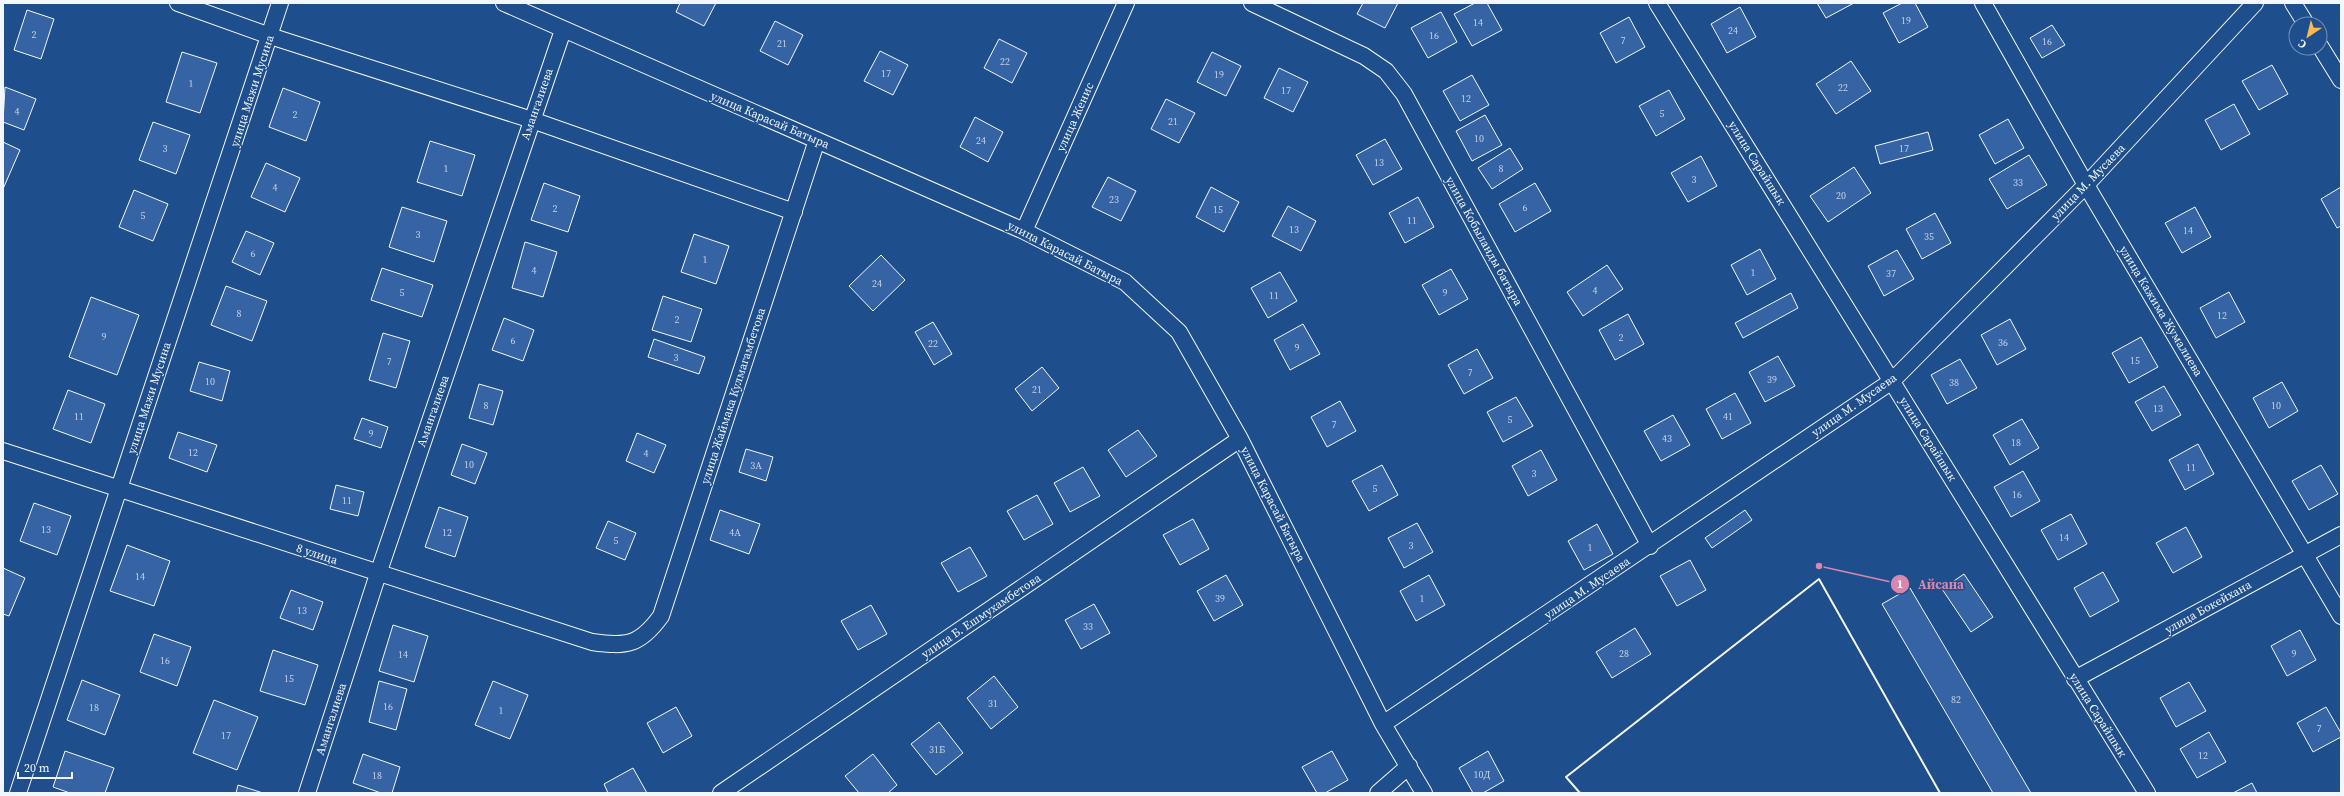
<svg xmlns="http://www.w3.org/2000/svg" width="2344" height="796" font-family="'Source Serif 4',serif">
<rect width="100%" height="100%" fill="#1f4e8c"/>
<path fill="#3563a3" stroke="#f2f6ff" d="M 680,3 L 716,3 L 704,26 L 676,12 Z
M 1363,3 L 1398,3 L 1385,28 L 1357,14 Z
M 1475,3 L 1487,3 L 1502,30 L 1472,46 L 1454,14 Z
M 1817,3 L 1854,3 L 1826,18 Z
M 1902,3 L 1915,3 L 1928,27 L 1899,43 L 1883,13 Z
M 1740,7 L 1756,37 L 1727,53 L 1711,24 Z
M 27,10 L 54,19 L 41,59 L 14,50 Z
M 1441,12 L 1457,42 L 1428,58 L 1411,28 Z
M 1629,17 L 1645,47 L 1616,63 L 1600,33 Z
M 775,21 L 803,35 L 788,65 L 760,51 Z
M 2052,25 L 2065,45 L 2042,58 L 2030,38 Z
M 999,39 L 1027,53 L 1012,83 L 984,68 Z
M 880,51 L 908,65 L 893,95 L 864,81 Z
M 182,52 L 217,63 L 200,113 L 166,102 Z
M 1212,52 L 1241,66 L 1226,96 L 1197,82 Z
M 1851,61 L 1871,91 L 1836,114 L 1816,84 Z
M 2272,65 L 2288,94 L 2259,110 L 2242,81 Z
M 1279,68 L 1308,82 L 1293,112 L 1264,98 Z
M 1472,75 L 1489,105 L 1460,121 L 1443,91 Z
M 5,87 L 36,99 L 24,130 L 3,122 Z
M 283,88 L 320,102 L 306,141 L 269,127 Z
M 1669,90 L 1685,119 L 1656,136 L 1639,106 Z
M 1166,99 L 1195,113 L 1179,143 L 1151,129 Z
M 2234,104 L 2250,134 L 2221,150 L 2205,120 Z
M 1485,115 L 1502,145 L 1472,161 L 1456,131 Z
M 975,117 L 1003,132 L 988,162 L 960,147 Z
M 2008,119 L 2024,148 L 1995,164 L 1979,135 Z
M 153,122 L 190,135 L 176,174 L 139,160 Z
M 1928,132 L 1933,150 L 1880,164 L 1875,146 Z
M 1385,139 L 1402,169 L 1373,185 L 1356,155 Z
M 430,141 L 475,155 L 462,196 L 417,182 Z
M 3,142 L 20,150 L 3,189 Z
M 1510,148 L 1523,169 L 1492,189 L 1478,168 Z
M 2029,155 L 2047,185 L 2007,209 L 1989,179 Z
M 1701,156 L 1717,186 L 1688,202 L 1671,173 Z
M 266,163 L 300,178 L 285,212 L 251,197 Z
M 1854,167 L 1871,193 L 1828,222 L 1810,196 Z
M 1108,177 L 1136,191 L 1121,221 L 1092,207 Z
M 544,183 L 580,196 L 568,232 L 531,220 Z
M 1535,183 L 1551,211 L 1515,232 L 1499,204 Z
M 1211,187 L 1239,202 L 1224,232 L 1196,217 Z
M 2341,187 L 2341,226 L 2337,228 L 2321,199 Z
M 134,190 L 168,204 L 153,241 L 119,227 Z
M 1418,197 L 1434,227 L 1405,243 L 1389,213 Z
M 1288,206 L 1316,221 L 1301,251 L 1272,236 Z
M 402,207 L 447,221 L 434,262 L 389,247 Z
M 2195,207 L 2211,237 L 2182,253 L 2165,223 Z
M 1935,213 L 1951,243 L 1922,259 L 1906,229 Z
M 246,231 L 274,243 L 260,275 L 232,262 Z
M 694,234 L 729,246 L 716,284 L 681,272 Z
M 525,242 L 557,252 L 543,297 L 512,288 Z
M 1760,249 L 1776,279 L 1747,295 L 1731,265 Z
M 1897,250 L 1914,279 L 1884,296 L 1868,266 Z
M 881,255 L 905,280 L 873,311 L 849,286 Z
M 1607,265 L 1623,289 L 1583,316 L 1567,292 Z
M 382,268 L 433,285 L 422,317 L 371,300 Z
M 1451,269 L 1468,299 L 1439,315 L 1422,285 Z
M 1280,272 L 1297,301 L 1268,318 L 1251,288 Z
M 226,286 L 267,301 L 252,341 L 211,325 Z
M 2229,292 L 2245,322 L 2216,338 L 2200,308 Z
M 1791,293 L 1798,308 L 1743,338 L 1735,323 Z
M 663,296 L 702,309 L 691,342 L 652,330 Z
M 91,297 L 139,315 L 117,375 L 69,357 Z
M 1628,314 L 1644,344 L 1615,360 L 1599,330 Z
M 504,318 L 534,330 L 523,361 L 492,350 Z
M 2010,319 L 2026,349 L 1997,365 L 1981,335 Z
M 933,322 L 952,354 L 934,365 L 915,332 Z
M 1303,324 L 1320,354 L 1290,370 L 1274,340 Z
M 383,333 L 410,341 L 396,388 L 369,380 Z
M 2141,337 L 2158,367 L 2129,383 L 2112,353 Z
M 654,339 L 705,357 L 699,374 L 648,357 Z
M 1477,349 L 1493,378 L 1464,394 L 1448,365 Z
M 1778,356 L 1795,386 L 1765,402 L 1749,372 Z
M 1960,359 L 1977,388 L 1947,404 L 1931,375 Z
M 199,362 L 230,371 L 222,401 L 190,391 Z
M 1042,367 L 1059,388 L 1032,411 L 1015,389 Z
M 2282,382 L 2298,411 L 2269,428 L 2253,398 Z
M 479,384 L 503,391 L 493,425 L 469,418 Z
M 2164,386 L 2181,415 L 2152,431 L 2135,402 Z
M 68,390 L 105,404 L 91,443 L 53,429 Z
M 1735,393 L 1751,423 L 1722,439 L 1706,409 Z
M 1516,397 L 1533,426 L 1503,442 L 1487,412 Z
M 1340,401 L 1356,431 L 1327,447 L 1311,417 Z
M 1673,415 L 1690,445 L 1661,461 L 1644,431 Z
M 362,418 L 388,427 L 381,448 L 354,439 Z
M 2022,419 L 2039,448 L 2010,465 L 1993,435 Z
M 1138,430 L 1157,456 L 1126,477 L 1108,450 Z
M 178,432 L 217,445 L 207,472 L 169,458 Z
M 637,433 L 666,445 L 654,473 L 626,461 Z
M 462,444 L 487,453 L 475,484 L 451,475 Z
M 2198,444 L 2214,474 L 2185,490 L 2169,460 Z
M 746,449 L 773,457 L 766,481 L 739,472 Z
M 1541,450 L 1557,480 L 1528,496 L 1512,466 Z
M 1382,465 L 1398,495 L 1369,511 L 1352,481 Z
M 2321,465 L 2338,494 L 2309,510 L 2292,481 Z
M 1083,467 L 1100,496 L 1070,512 L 1054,483 Z
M 2023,471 L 2040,501 L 2011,517 L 1994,487 Z
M 336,485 L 364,492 L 358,516 L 330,509 Z
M 1037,495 L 1053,524 L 1024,540 L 1007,511 Z
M 34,503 L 71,516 L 57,555 L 20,541 Z
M 439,507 L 468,517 L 455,557 L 425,547 Z
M 720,510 L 760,524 L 749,554 L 710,540 Z
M 1745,510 L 1752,520 L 1712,548 L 1705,538 Z
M 2071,514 L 2087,544 L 2058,560 L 2041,530 Z
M 1193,519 L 1209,549 L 1180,565 L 1163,535 Z
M 608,521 L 636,533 L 625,560 L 596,548 Z
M 1417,523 L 1433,552 L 1404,568 L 1388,538 Z
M 1597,524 L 1613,554 L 1584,570 L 1568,541 Z
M 2186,527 L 2202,557 L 2173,573 L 2156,543 Z
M 127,545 L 170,561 L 154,606 L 110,591 Z
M 970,547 L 987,576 L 958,592 L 941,563 Z
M 1690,560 L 1706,590 L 1677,606 L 1660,576 Z
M 3,568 L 25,578 L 9,616 L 3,614 Z
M 2103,572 L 2119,601 L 2090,617 L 2074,588 Z
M 1964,574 L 1993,617 L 1971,632 L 1942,589 Z
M 1226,575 L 1243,605 L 1214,621 L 1197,591 Z
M 1429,575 L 1445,605 L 1416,621 L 1400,591 Z
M 1910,588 L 2031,793 L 1993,793 L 1882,604 Z
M 291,590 L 323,602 L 313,630 L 280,618 Z
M 1094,604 L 1110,633 L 1081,649 L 1065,620 Z
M 871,605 L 887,634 L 858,650 L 841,621 Z
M 393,625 L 428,636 L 414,682 L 379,671 Z
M 1635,628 L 1651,654 L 1612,678 L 1596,652 Z
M 2300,630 L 2316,660 L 2287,676 L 2271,646 Z
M 154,634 L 191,647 L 177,686 L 140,672 Z
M 273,650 L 318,665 L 305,705 L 260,691 Z
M 994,676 L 1018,707 L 991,729 L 967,698 Z
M 82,680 L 120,695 L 105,735 L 67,720 Z
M 379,681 L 407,689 L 396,730 L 369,722 Z
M 493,681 L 528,695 L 510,739 L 475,725 Z
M 2189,682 L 2206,711 L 2176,727 L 2160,698 Z
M 214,700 L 258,717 L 237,770 L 193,753 Z
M 676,707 L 692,736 L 663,753 L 647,723 Z
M 2326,707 L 2341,733 L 2341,737 L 2313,752 L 2297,723 Z
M 939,722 L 963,753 L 936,775 L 911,744 Z
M 2209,732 L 2226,762 L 2197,778 L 2180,749 Z
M 65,751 L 114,768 L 105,793 L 70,793 L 53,787 Z
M 1332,751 L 1348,780 L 1325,793 L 1317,793 L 1302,767 Z
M 1488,751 L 1504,781 L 1483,793 L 1473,793 L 1459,768 Z
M 363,754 L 400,767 L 392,793 L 381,793 L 353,783 Z
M 873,754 L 897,785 L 888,793 L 859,793 L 845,776 Z
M 633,768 L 647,793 L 608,793 L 604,784 Z
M 2252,783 L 2257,793 L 2233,793 Z
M 238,785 L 263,793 L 236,793 Z"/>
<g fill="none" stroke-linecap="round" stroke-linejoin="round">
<defs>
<path id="minor" d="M 178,3 L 270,36 L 532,120 L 794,212
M 504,3 L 1024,231 L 1125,282 L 1179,332 L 1240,439 L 1383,724 L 1424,793
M 1252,3 L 1364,56 L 1386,71 L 1404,94 L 1650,546
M 1657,3 L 2147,793
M 1983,3 L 2086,185 L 2341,616
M 2293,3 L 2306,24
M 2320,46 L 2341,80
M 1024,231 L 1126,3
M 3,451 L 592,642 C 627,647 640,645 661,616 L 817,140
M 2075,679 L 2341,535
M 1383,724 L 1892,381 L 2086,185 L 2255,3
M 18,793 L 280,3
M 307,793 L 378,574 L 563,30
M 721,793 L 1240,439
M 1378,793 L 1409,766"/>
</defs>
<use href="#minor" stroke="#f2f6ff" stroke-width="18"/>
<use href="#minor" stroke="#1f4e8c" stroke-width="16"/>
<path stroke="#f2f6ff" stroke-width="2" d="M 1580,793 L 1566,777 L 1819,579 L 1940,793"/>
</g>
<g text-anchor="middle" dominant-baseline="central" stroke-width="3" stroke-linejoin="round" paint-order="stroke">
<g font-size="10" fill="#c3d1e8">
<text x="1906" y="20">19</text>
<text x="1478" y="22">14</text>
<text x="1733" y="30">24</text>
<text x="34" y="34">2</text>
<text x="1434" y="35">16</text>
<text x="1623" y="40">7</text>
<text x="2047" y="41">16</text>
<text x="782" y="43">21</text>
<text x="1005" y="61">22</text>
<text x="886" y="73">17</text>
<text x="1219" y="74">19</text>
<text x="191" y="83">1</text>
<text x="1843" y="87">22</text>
<text x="1286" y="90">17</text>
<text x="1466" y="98">12</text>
<text x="17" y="111">4</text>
<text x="1662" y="113">5</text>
<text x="295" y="114">2</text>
<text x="1173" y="121">21</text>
<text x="1479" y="138">10</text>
<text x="981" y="140">24</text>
<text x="165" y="148">3</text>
<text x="1904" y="148">17</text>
<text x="1379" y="162">13</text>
<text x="446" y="168">1</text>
<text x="1501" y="168">8</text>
<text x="1694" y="179">3</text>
<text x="2018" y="182">33</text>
<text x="275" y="187">4</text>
<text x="1841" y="195">20</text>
<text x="1114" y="199">23</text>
<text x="1525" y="207">6</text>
<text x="555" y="208">2</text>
<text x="1218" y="209">15</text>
<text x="143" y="215">5</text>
<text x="1412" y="220">11</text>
<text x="1294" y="229">13</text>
<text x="2188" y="230">14</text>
<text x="418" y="234">3</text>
<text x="1929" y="236">35</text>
<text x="253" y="253">6</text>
<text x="705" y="259">1</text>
<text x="534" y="270">4</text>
<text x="1753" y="272">1</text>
<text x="1891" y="273">37</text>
<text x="877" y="283">24</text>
<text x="1595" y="290">4</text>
<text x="402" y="292">5</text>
<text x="1445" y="292">9</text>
<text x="1274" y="295">11</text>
<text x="239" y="313">8</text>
<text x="2222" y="315">12</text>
<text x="677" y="319">2</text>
<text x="104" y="336">9</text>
<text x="1621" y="337">2</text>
<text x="513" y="340">6</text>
<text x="2003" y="342">36</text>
<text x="933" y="343">22</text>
<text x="1297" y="347">9</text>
<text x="676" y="357">3</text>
<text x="2135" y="360">15</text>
<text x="389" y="361">7</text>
<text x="1470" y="372">7</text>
<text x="1772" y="379">39</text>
<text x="210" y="381">10</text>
<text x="1954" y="382">38</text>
<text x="1037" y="389">21</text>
<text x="486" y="405">8</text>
<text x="2276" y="405">10</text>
<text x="2158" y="408">13</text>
<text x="79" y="416">11</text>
<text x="1728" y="416">41</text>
<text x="1510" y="419">5</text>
<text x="1334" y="424">7</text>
<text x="371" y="433">9</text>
<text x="1667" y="438">43</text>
<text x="2016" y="442">18</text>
<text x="193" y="452">12</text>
<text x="646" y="453">4</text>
<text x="469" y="464">10</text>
<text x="756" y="465">3А</text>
<text x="2191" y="467">11</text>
<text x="1534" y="473">3</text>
<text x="1375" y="488">5</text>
<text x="2017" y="494">16</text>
<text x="347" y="500">11</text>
<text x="46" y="529">13</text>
<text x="447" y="532">12</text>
<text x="735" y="532">4А</text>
<text x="2064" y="537">14</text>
<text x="616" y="540">5</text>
<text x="1411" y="545">3</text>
<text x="1590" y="547">1</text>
<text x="140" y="576">14</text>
<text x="1220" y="598">39</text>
<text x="1422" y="598">1</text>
<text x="302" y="610">13</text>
<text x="1088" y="626">33</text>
<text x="1624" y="653">28</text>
<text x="2294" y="653">9</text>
<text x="403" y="654">14</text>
<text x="165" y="660">16</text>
<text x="289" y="678">15</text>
<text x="1956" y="699">82</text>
<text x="993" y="703">31</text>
<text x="388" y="706">16</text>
<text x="94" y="707">18</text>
<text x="501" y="710">1</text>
<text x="2319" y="728">7</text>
<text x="226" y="735">17</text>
<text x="937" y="749">31Б</text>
<text x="2203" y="755">12</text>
<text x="1482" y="774">10Д</text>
<text x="377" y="775">18</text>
</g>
<g font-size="12" fill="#f2f6ff" stroke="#1f4e8c">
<text transform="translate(252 91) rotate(-72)">улица Мажи Мусина</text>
<text transform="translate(537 104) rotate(-71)">Амангалиева</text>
<text transform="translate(1075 117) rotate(-66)">улица Женис</text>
<text transform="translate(770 120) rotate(23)">улица Карасай Батыра</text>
<text transform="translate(1757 163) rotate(58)">улица Сарайшык</text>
<text transform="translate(2088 182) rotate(-46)">улица М. Мусаева</text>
<text transform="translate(1484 241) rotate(61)">улица Кобыланды батыра</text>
<text transform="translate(1065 253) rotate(27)">улица Карасай Батыра</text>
<text transform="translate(2161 311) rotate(59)">улица Кажима Жумалиева</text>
<text transform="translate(733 396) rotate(-72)">улица Жаймака Кулмагамбетова</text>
<text transform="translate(149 398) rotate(-72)">улица Мажи Мусина</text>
<text transform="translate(1854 405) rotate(-35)">улица М. Мусаева</text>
<text transform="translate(433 411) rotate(-71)">Амангалиева</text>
<text transform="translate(1928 439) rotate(58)">улица Сарайшык</text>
<text transform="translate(1273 504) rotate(63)">улица Карасай Батыра</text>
<text transform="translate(317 554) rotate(18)">8 улица</text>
<text transform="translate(1587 588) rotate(-34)">улица М. Мусаева</text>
<text transform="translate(2208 607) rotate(-29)">улица Бокейхана</text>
<text transform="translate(981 616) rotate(-34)">улица Б. Ешмухамбетова</text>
<text transform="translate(2098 715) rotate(58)">улица Сарайшык</text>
<text transform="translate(331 719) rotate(-72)">Амангалиева</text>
</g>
</g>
<path fill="none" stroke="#da87ad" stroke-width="1.5" d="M1819 566L1900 584"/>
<g fill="#da87ad" stroke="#1f4e8c" stroke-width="1.5">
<circle cx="1819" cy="566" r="4"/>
<circle cx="1900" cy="584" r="10"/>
</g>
<g font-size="12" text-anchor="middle" font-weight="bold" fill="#fff">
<text x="1900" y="588">1</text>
</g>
<g font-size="13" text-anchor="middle" font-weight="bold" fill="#da87ad" stroke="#1f4e8c" stroke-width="3" stroke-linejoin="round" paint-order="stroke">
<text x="1941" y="589">Айсана</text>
</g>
<rect width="2344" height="796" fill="none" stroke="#f2f6ff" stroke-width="8"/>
<g transform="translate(2308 36) rotate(215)"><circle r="19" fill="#1f4e8c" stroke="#7391ba"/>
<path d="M0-3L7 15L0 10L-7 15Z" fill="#ffb74d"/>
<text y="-6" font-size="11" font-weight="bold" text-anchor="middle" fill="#f2f6ff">С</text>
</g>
<path d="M18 772v6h54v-6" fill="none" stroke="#f2f6ff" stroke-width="2"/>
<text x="24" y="772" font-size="12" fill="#f2f6ff" stroke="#1f4e8c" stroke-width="3" paint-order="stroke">20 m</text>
</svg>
